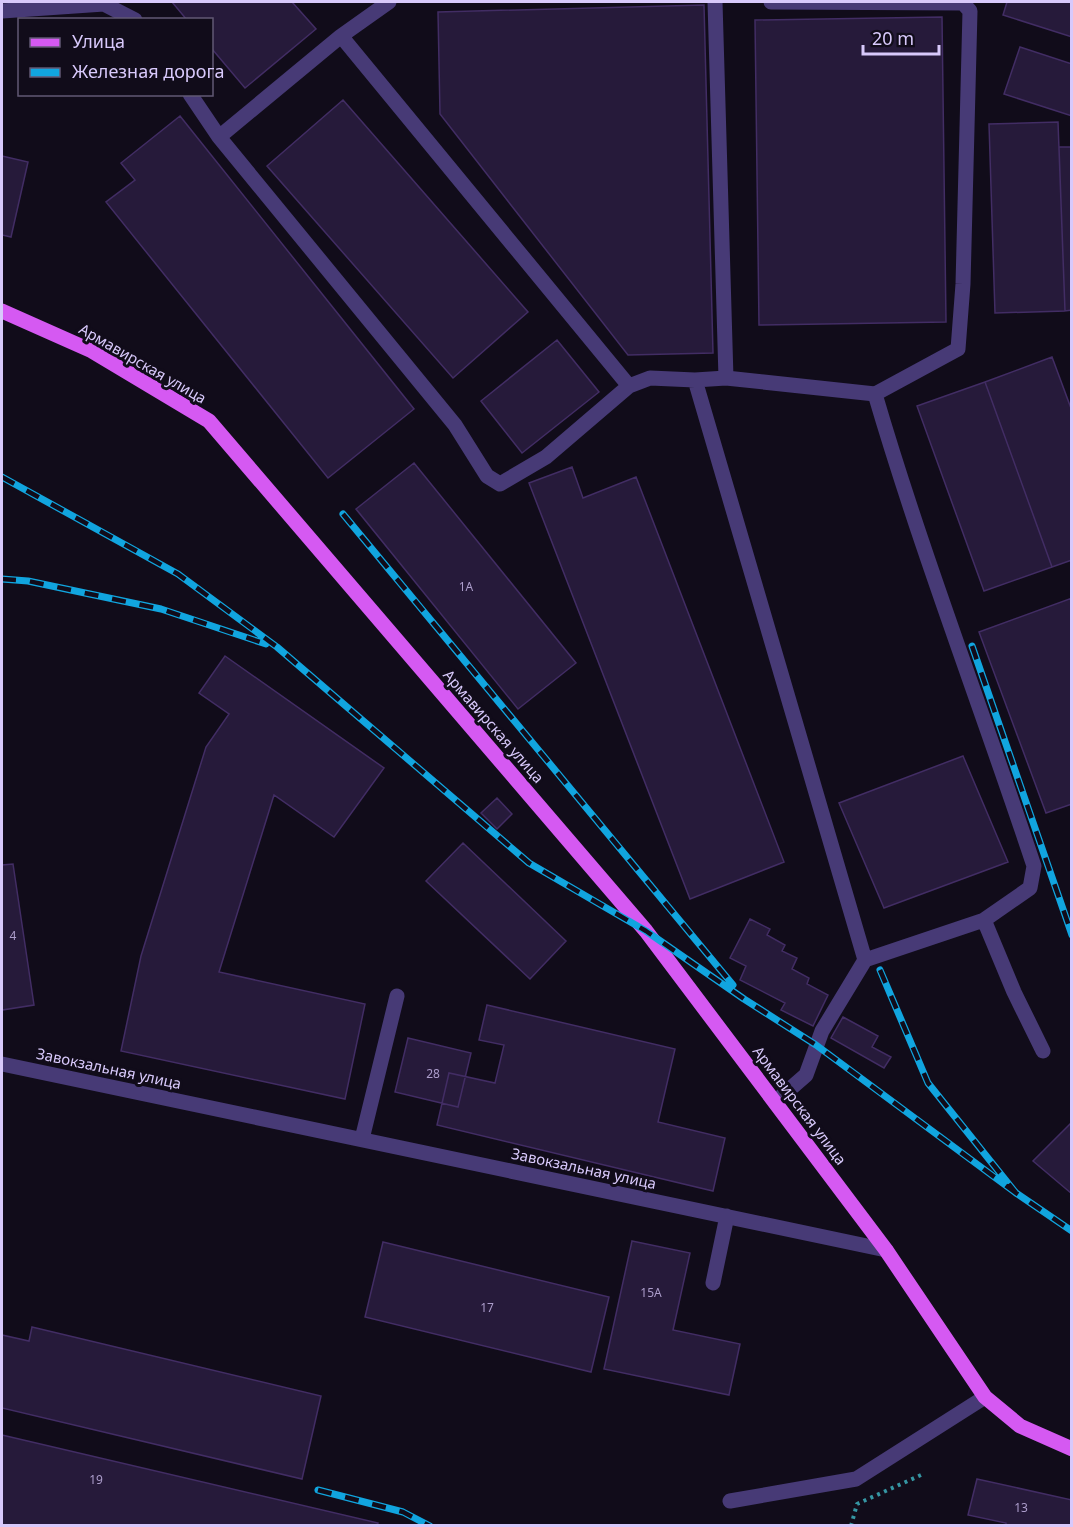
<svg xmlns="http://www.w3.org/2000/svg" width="1073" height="1527" font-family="'Noto Sans',sans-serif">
<rect width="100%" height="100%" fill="#110c1a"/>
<path fill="#261a3a" stroke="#422d64" stroke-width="1.5" d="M 172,2 L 292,2 L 316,29 L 245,88 L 212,49 L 212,20 L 187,20 Z
M 1007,2 L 1072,2 L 1072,37 L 1003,15 Z
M 704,5 L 713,353 L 628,355 L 440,114 L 438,12 Z
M 942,17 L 946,322 L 759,325 L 755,20 Z
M 1020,47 L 1072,64 L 1072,116 L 1004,94 Z
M 343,100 L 528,312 L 453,378 L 267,166 Z
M 180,116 L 414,409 L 328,478 L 106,202 L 135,180 L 121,163 Z
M 1058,122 L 1065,311 L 995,313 L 989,124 Z
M 1059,147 L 1072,147 L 1072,310 L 1065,311 Z
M 2,156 L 28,162 L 11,237 L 2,235 Z
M 557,340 L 599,392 L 522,453 L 481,401 Z
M 1052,357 L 1072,411 L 1072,560 L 1052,567 L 985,382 Z
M 985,382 L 1052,567 L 984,591 L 917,406 Z
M 414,463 L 576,663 L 518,709 L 356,509 Z
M 572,467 L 583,498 L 636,477 L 784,862 L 690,899 L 529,483 Z
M 1072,598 L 1072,804 L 1046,813 L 979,632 Z
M 225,656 L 384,768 L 334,837 L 274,795 L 219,972 L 365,1004 L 345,1099 L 121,1051 L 141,956 L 206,747 L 229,714 L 199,693 Z
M 963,756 L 1008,862 L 884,908 L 839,803 Z
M 497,798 L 512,814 L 497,829 L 481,813 Z
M 463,843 L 566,941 L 530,979 L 426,881 Z
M 13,864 L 34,1005 L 2,1010 L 2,865 Z
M 750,919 L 770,929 L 767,935 L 785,945 L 782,951 L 797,958 L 792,969 L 809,978 L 807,984 L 828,995 L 813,1026 L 781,1010 L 785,1003 L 740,980 L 746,966 L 730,958 Z
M 487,1005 L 675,1049 L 658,1122 L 725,1138 L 713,1191 L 437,1125 L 449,1073 L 495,1083 L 504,1045 L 479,1040 Z
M 843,1017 L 878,1036 L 872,1047 L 891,1057 L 884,1068 L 831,1038 Z
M 408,1038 L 471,1053 L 458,1107 L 395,1092 Z
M 1072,1122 L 1072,1194 L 1033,1161 Z
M 632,1241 L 690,1253 L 673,1330 L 740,1344 L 729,1395 L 604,1369 Z
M 383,1242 L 609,1297 L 591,1372 L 365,1317 Z
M 32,1327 L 321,1396 L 302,1479 L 2,1408 L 2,1335 L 29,1341 Z
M 2,1435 L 378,1523 L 377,1526 L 2,1526 Z
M 977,1479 L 1072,1500 L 1072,1526 L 1006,1526 L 1006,1523 L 968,1515 Z"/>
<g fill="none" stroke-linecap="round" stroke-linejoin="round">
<path stroke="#3596a3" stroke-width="4" stroke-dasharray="3 4.5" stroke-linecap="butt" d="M 851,1526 L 857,1504 L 921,1475"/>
<path stroke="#473a76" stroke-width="15" d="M 715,2 L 726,378
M 2,11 L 104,4 L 135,20
M 341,36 L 629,386
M 190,94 L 219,137 L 455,425 L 487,476 L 500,484 L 546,457 L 629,386 L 650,378 L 695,380 L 726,378 L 875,394 L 958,349 L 963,284 L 970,11 L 963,3 L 771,2
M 219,137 L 341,36 L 389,2
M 695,380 L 865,960 L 822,1031 L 806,1075 L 775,1102
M 984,920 L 1014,992 L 1043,1051
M 865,960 L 984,920 L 1030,888 L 1034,866 C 982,709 922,554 875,394
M 2,1064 L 886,1250
M 362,1139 L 397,996
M 713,1283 L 727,1216
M 730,1501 L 856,1479 L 985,1397"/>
<path stroke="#d559f2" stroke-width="15" d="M 2,311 L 92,351 L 209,421 L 646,931 L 886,1250 L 985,1397 L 1020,1426 L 1072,1449"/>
<defs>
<path id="rail" d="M 2,477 L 178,574 L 277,647 L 529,863 L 646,931 L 744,999 L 816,1045 L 1016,1193
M 343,514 L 733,985
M 2,579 L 28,581 L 161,609 L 266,644
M 972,646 L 1072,935
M 880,970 L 928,1083 L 1016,1193 L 1072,1231
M 318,1490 L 403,1512 L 430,1526"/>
</defs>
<use href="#rail" stroke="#11a5df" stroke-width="7"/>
<use href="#rail" stroke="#110c1a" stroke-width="4.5" stroke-dasharray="14" stroke-linecap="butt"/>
</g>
<g text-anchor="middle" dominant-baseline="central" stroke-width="6" stroke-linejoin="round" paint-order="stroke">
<g font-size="12" fill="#ac9dcb">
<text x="466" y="586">1А</text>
<text x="13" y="935">4</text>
<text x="433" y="1073">28</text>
<text x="651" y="1292">15А</text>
<text x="487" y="1307">17</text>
<text x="96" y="1479">19</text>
<text x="1021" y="1507">13</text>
</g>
<g font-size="15" fill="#d8c9fb" stroke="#110c1a">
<text transform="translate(143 363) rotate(30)">Армавирская улица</text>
<text transform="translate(494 726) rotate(49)">Армавирская улица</text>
<text transform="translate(109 1068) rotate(12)">Завокзальная улица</text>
<text transform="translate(800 1105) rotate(53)">Армавирская улица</text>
<text transform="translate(584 1168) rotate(12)">Завокзальная улица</text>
</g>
</g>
<rect width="1073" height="1527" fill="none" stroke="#d8c9fb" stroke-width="6"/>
<rect x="18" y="18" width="195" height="78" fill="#110c1a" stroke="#615874" stroke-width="1.5"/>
<rect x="30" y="38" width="30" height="9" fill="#d559f2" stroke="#615874" stroke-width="1.5"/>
<text x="72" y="48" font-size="18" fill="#d8c9fb">Улица</text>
<rect x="30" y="68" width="30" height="9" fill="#11a5df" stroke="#615874" stroke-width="1.5"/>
<text x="72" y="78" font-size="18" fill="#d8c9fb">Железная дорога</text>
<path d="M863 45v9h76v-9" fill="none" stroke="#d8c9fb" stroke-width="3"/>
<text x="872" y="45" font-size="18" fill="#d8c9fb" stroke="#110c1a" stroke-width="4.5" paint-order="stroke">20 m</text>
</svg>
